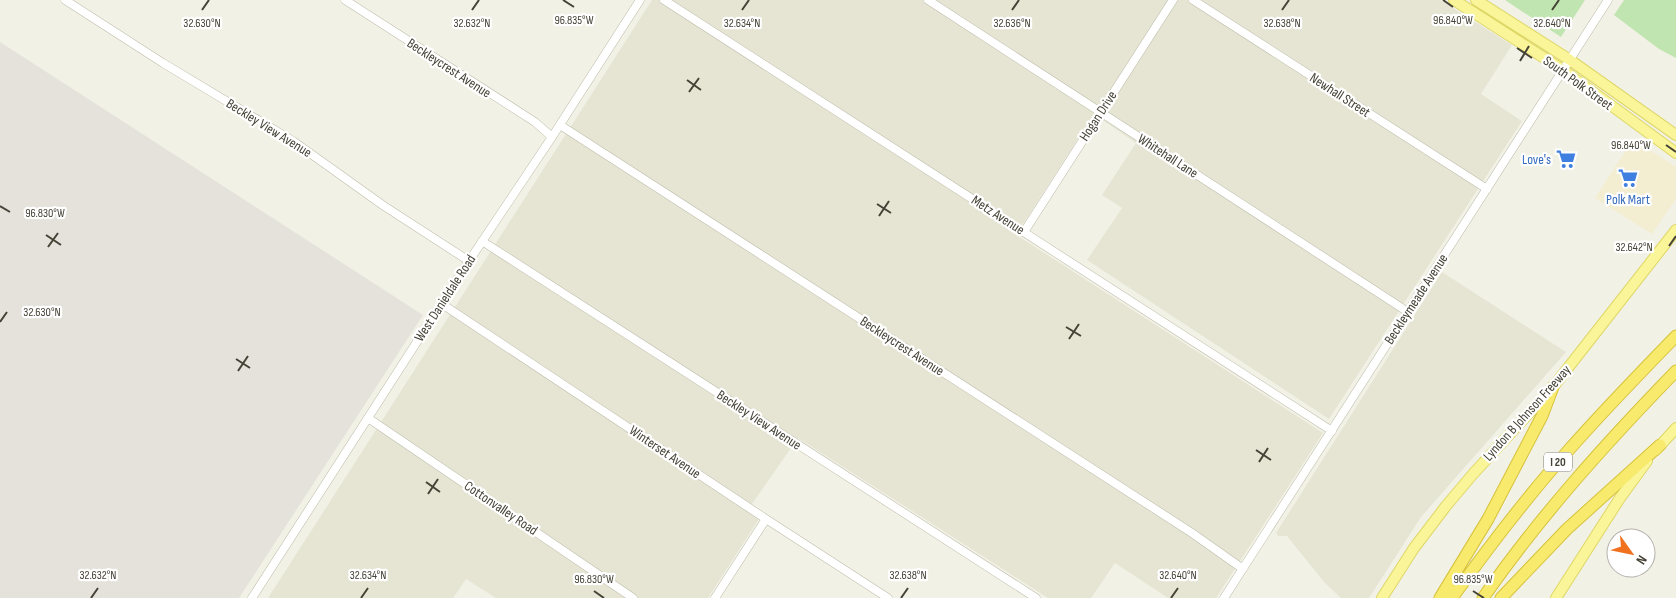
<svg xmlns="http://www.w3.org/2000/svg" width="1676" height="598" font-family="'Sofia Sans Condensed',sans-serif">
<rect width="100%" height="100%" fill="#f2f1e6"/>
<path fill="#e6e5d4" d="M 652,0 L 1440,0 L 1512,45 L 1481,94 L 1522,121 L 1329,419 L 1087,260 L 1122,208 L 1102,195 L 1136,143 L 1094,114 L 1025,221 L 1015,234 L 1323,433 L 1216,598 L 1168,598 L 1115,563 L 1091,598 L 1048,598 L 798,438 L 747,511 L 759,519 L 708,598 L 496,598 L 466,579 L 453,598 L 268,598 Z
M 1442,272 L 1566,352 L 1421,517 L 1369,598 L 1341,598 L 1324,582 L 1287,536 L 1278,536 L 1276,533 Z"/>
<path fill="#f3edd2" d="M 1633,139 L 1676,167 L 1676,199 L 1652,234 L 1595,198 Z"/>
<path fill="#e4e2db" d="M 0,42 L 423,315 L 239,598 L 0,598 Z"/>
<path fill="#c1e5b0" d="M 1505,0 L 1585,0 L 1561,37 Z
M 1624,0 L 1676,0 L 1676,58 L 1659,49 L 1614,15 Z"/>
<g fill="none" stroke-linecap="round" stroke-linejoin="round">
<defs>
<path id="minor" d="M 65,0 L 163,63 L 293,141 L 384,206 L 469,261
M 345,0 L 535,122 L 552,137
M 664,0 L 1332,431
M 928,0 L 1408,312
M 1193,0 L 1487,189
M 560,125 L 1192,533 L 1243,569
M 1024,232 L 1173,0
M 482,241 L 1036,598
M 442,304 L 766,519 L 888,598
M 368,418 L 633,598
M 252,598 L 469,261 L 552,137 L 640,0
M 715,598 L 766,519
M 1224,598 L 1608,0"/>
<path id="major" d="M 1454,0 L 1563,70 L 1676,153
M 1476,0 L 1570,60 L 1676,135
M 1656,450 L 1676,428
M 1382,598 L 1414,548 L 1446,506 L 1473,474 L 1553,387 L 1676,230
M 1556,598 L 1620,498 L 1647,461"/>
<path id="highway" d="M 1440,598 L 1488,519 L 1542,416 L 1553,387
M 1452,598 C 1488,548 1526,498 1567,452 C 1602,412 1639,374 1676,336
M 1483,598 C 1540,516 1607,442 1676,371
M 1501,598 L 1567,529 L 1660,445"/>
</defs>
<use href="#minor" stroke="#bdbba9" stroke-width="9"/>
<use href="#major" stroke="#ded768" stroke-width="12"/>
<use href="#highway" stroke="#d6c23c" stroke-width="13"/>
<use href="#minor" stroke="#fff" stroke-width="8"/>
<use href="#major" stroke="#f9f598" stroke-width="10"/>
<use href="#highway" stroke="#f7ea6c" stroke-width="11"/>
</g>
<path fill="none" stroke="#454236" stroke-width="2" d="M 563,0 L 574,7M 1443,0 L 1453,7M 202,10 L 209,0M 472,10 L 479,0M 742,10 L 749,0M 1012,10 L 1019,0M 1282,10 L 1289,0M 1552,10 L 1559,0M 1517,48 L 1532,58M 1520,61 L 1529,46M 687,80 L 701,90M 689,92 L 699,78M 1666,145 L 1676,152M 877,204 L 891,213M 0,206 L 10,212M 879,216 L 889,201M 46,235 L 61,245M 1669,246 L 1676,236M 48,247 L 58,233M 0,322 L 7,312M 1066,327 L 1081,336M 1069,339 L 1079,324M 236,359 L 250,368M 238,371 L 248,356M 1256,450 L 1271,460M 1259,462 L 1268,448M 426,482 L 440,492M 428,494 L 438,479M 594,591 L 604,598M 1473,591 L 1484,598M 91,598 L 98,588M 361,598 L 368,588M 901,598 L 908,588M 1171,598 L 1178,588"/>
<defs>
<symbol id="supermarket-bare" viewBox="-9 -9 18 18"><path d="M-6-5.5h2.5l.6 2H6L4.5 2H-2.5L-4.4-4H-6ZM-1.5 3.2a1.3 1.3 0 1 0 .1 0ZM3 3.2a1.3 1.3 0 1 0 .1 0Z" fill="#3f7fe0" stroke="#fff" stroke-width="2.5" paint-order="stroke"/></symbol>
</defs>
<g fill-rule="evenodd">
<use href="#supermarket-bare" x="1552" y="145" width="28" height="28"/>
<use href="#supermarket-bare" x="1614" y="164" width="28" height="28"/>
</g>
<g text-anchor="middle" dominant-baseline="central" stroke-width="4.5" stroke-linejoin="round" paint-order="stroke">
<rect fill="#fff" stroke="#7d7b72" stroke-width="1" x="1544" y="452.5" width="28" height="19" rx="4"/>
<g font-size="12" font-weight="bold" fill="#454236">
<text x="1558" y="462">I 20</text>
</g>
<g font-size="14" fill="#454236" stroke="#fff">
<text transform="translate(449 68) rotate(33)">Beckleycrest Avenue</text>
<text transform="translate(1578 83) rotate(36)">South Polk Street</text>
<text transform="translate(1340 95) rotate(33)">Newhall Street</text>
<text transform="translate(1098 116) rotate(-57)">Hogan Drive</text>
<text transform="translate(269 128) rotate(32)">Beckley View Avenue</text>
<text transform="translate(1168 156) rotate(33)">Whitehall Lane</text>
<text transform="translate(998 215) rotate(33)">Metz Avenue</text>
<text transform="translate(445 298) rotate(-57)">West Danieldale Road</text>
<text transform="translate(1416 299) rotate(-57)">Beckleymeade Avenue</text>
<text transform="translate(902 346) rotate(33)">Beckleycrest Avenue</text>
<text transform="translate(1527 413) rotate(-48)">Lyndon B Johnson Freeway</text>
<text transform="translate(759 420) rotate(33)">Beckley View Avenue</text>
<text transform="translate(665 452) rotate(34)">Winterset Avenue</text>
<text transform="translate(501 508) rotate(34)">Cottonvalley Road</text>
</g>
<g font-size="14" fill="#366cbe" stroke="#fff" text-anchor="end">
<text x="1551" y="159">Love's</text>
<text x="1628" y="199" text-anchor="middle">Polk Mart</text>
</g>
</g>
<g font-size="12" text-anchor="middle" fill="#454236" stroke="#fff" stroke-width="4.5" stroke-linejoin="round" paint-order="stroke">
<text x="574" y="24">96.835°W</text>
<text x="1453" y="24">96.840°W</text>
<text x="202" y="27">32.630°N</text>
<text x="1282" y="27">32.638°N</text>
<text x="472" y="27">32.632°N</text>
<text x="742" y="27">32.634°N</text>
<text x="1012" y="27">32.636°N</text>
<text x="1552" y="27">32.640°N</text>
<text x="1631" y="149">96.840°W</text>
<text x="45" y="217">96.830°W</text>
<text x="1634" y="251">32.642°N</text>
<text x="42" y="316">32.630°N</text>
<text x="98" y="579">32.632°N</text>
<text x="368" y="579">32.634°N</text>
<text x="908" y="579">32.638°N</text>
<text x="1178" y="579">32.640°N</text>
<text x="594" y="583">96.830°W</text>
<text x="1473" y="583">96.835°W</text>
</g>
<g transform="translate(1631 553) rotate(123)"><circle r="24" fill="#ffffff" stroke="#b5b3af"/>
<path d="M0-4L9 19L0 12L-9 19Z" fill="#f0711f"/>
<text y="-8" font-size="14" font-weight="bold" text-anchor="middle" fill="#454236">N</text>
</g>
</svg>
